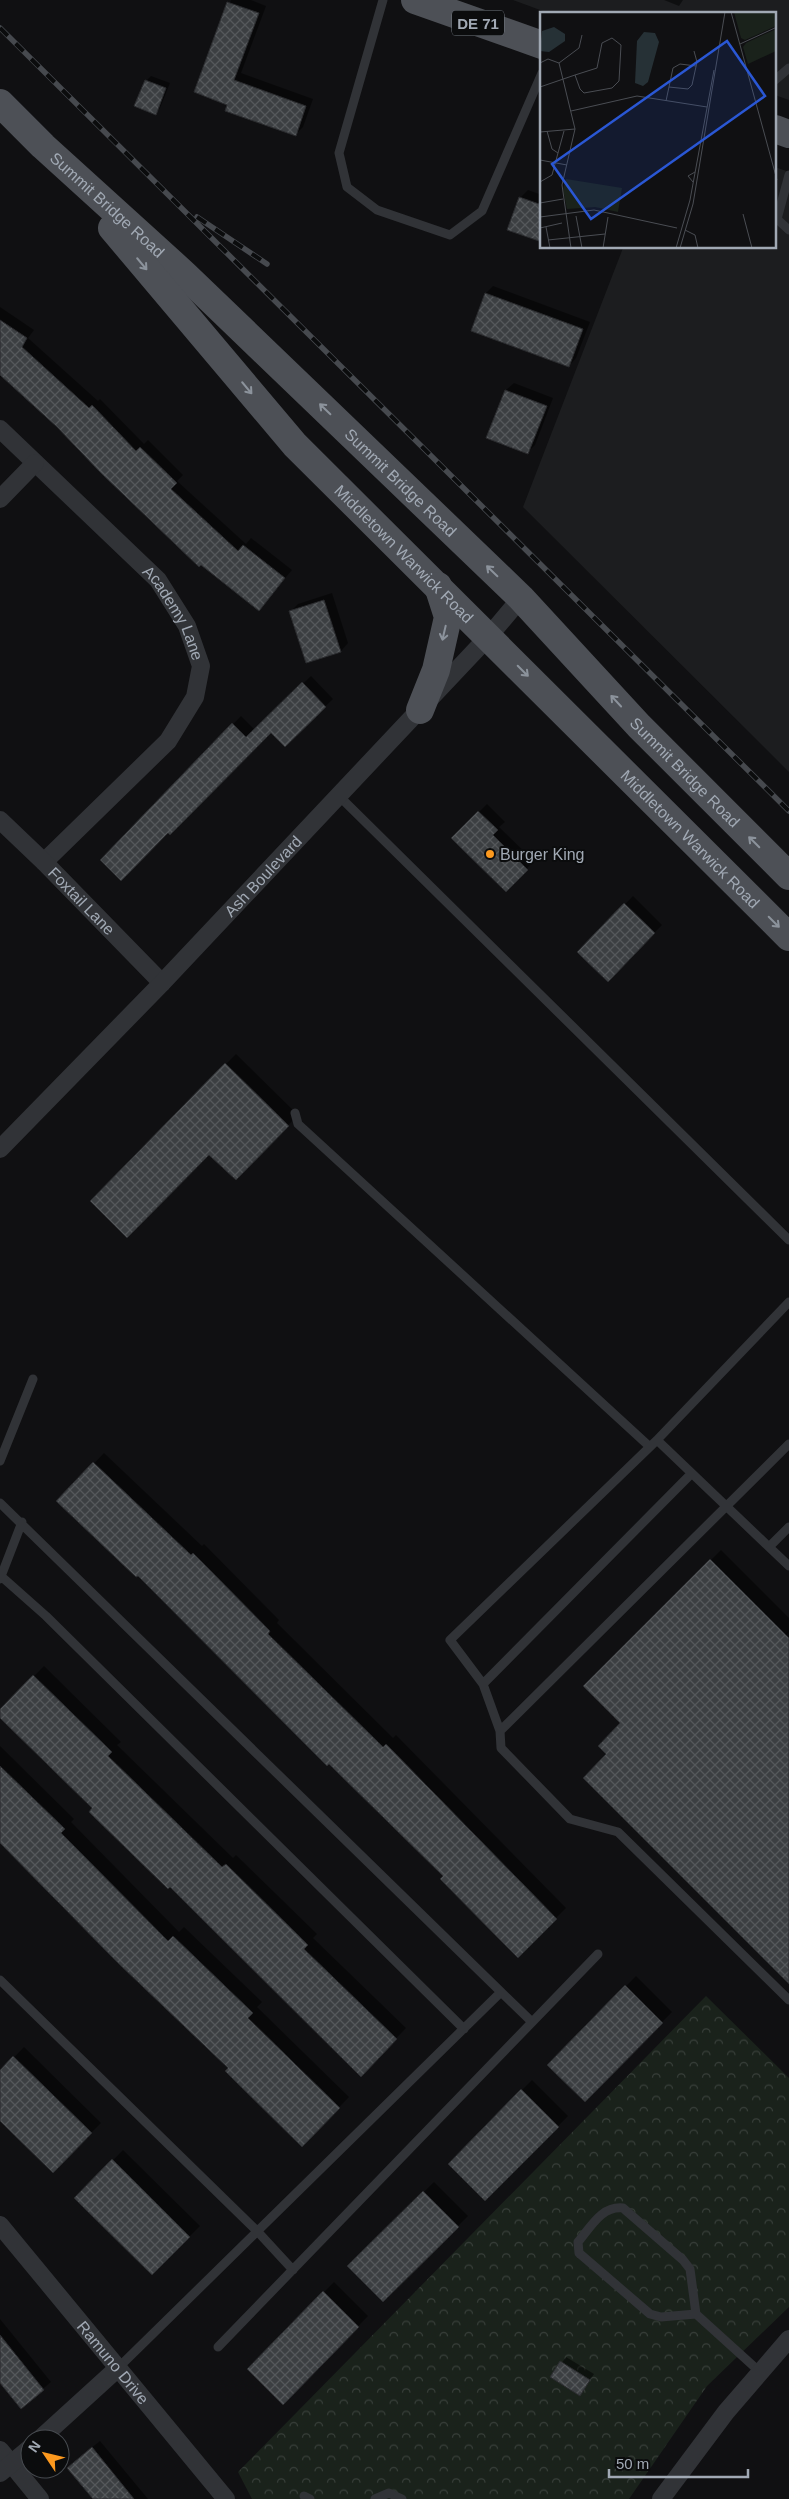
<svg xmlns="http://www.w3.org/2000/svg" width="789" height="2499" font-family="Arial,sans-serif">
<defs>
<pattern id="park-crowns" width="20" height="18" patternUnits="userSpaceOnUse" patternTransform="scale(1.25)"><rect width="20" height="18" fill="#1a221b"/><path d="M2 6a3 3 0 1 1 6 0M12 15a3 3 0 1 1 6 0" fill="none" stroke="#383f3a"/></pattern>
<pattern id="building-cross-hatch" width="8" height="8" patternUnits="userSpaceOnUse" patternTransform="scale(1.25)"><rect width="8" height="8" fill="#3c3f42"/><path d="M0 0l8 8M0 8l8-8" fill="none" stroke="#55585b"/></pattern>
</defs>
<rect width="100%" height="100%" fill="#101012"/>
<path fill="#1c1d1f" d="M 513,0 L 789,0 L 789,100 L 775,95 L 775,14 L 551,14 Z
M 775,167 L 789,172 L 789,772 L 523,507 L 623,248 L 775,248 Z"/>
<path fill="url(#park-crowns)" d="M 706,1996 L 789,2078 L 789,2307 L 707,2386 L 629,2499 L 252,2499 L 238,2472 Z"/>
<path fill="#0007" d="M 231,0 L 251,0 L 266,6 L 241,73 L 313,99 L 303,127 L 295,135 L 229,104 L 195,92 Z
M 664,0 L 683,0 L 679,6 Z
M 151,76 L 170,83 L 160,108 L 155,113 L 146,81 Z
M 528,190 L 542,195 L 542,241 L 520,198 Z
M 493,286 L 590,322 L 576,358 L 569,366 L 486,293 Z
M 0,307 L 34,330 L 28,338 L 98,401 L 100,399 L 144,444 L 148,440 L 183,475 L 177,481 L 246,544 L 251,538 L 292,570 L 259,609 L 2,375 L 0,378 Z
M 514,383 L 553,398 L 535,445 L 527,453 L 488,437 L 506,390 Z
M 332,593 L 348,643 L 341,651 L 307,662 L 291,611 L 298,604 Z
M 311,676 L 333,699 L 285,745 L 271,731 L 168,832 L 102,860 L 241,716 L 255,730 Z
M 487,804 L 505,822 L 499,827 L 534,861 L 506,890 L 453,838 Z
M 633,896 L 662,925 L 608,980 L 579,952 Z
M 236,1054 L 298,1115 L 236,1179 L 209,1153 L 91,1201 Z
M 104,1453 L 202,1546 L 204,1544 L 279,1620 L 277,1623 L 393,1738 L 396,1735 L 566,1908 L 518,1956 L 444,1876 L 138,1574 L 58,1501 Z
M 721,1550 L 789,1618 L 789,1983 L 608,1754 L 622,1723 L 585,1686 Z
M 44,1666 L 121,1742 L 117,1745 L 233,1858 L 236,1855 L 317,1934 L 313,1938 L 406,2028 L 361,2075 L 0,1716 L 0,1711 Z
M 0,1746 L 74,1819 L 71,1822 L 179,1932 L 184,1927 L 262,2002 L 257,2007 L 349,2097 L 302,2145 L 230,2068 L 0,1842 Z
M 636,1976 L 672,2012 L 585,2100 L 549,2065 Z
M 24,2047 L 101,2123 L 53,2171 L 0,2119 L 0,2072 Z
M 532,2080 L 568,2116 L 485,2200 L 449,2164 Z
M 123,2150 L 200,2226 L 152,2274 L 76,2198 Z
M 434,2182 L 468,2216 L 383,2301 L 349,2266 Z
M 334,2282 L 368,2316 L 283,2403 L 248,2369 Z
M 0,2319 L 51,2382 L 21,2407 L 0,2381 Z
M 566,2357 L 594,2374 L 580,2394 L 552,2377 Z
M 100,2441 L 148,2499 L 94,2499 L 76,2460 Z"/>
<path fill="url(#building-cross-hatch)" stroke="#2a2b2e" d="M 227,2 L 259,13 L 234,80 L 306,106 L 296,136 L 225,111 L 227,105 L 194,92 Z
M 145,80 L 166,88 L 156,115 L 134,106 Z
M 519,197 L 542,205 L 542,242 L 507,230 Z
M 485,293 L 583,329 L 569,367 L 471,331 Z
M 0,320 L 27,338 L 22,347 L 89,408 L 92,405 L 136,451 L 140,447 L 177,483 L 171,489 L 238,551 L 243,545 L 285,578 L 259,611 L 201,565 L 199,567 L 101,473 L 57,427 L 0,375 Z
M 505,390 L 547,406 L 528,454 L 486,438 Z
M 324,600 L 341,652 L 306,663 L 289,611 Z
M 302,682 L 326,707 L 285,747 L 271,733 L 170,835 L 168,833 L 121,881 L 100,860 L 232,723 L 246,737 Z
M 478,811 L 498,830 L 493,835 L 528,870 L 506,892 L 451,838 Z
M 624,903 L 655,933 L 608,982 L 577,952 Z
M 225,1063 L 289,1126 L 236,1180 L 209,1155 L 127,1238 L 90,1201 Z
M 93,1462 L 191,1555 L 193,1553 L 270,1631 L 268,1634 L 383,1747 L 386,1744 L 557,1919 L 518,1958 L 440,1879 L 443,1876 L 329,1764 L 327,1766 L 138,1576 L 136,1577 L 56,1501 Z
M 710,1559 L 789,1638 L 789,1984 L 583,1778 L 606,1754 L 598,1746 L 620,1723 L 583,1686 Z
M 33,1675 L 112,1752 L 108,1756 L 222,1867 L 226,1864 L 308,1945 L 304,1949 L 397,2039 L 361,2077 L 170,1887 L 168,1889 L 89,1812 L 92,1808 L 0,1718 L 0,1709 Z
M 0,1766 L 65,1829 L 61,1833 L 168,1941 L 173,1936 L 253,2013 L 248,2018 L 340,2108 L 302,2147 L 225,2071 L 228,2068 L 118,1963 L 0,1843 Z
M 625,1985 L 663,2023 L 585,2102 L 547,2065 Z
M 13,2056 L 92,2133 L 53,2173 L 0,2121 L 0,2070 Z
M 521,2089 L 559,2127 L 485,2201 L 448,2164 Z
M 112,2159 L 190,2237 L 152,2275 L 74,2198 Z
M 423,2191 L 459,2227 L 383,2302 L 347,2266 Z
M 323,2291 L 359,2327 L 283,2405 L 247,2369 Z
M 0,2335 L 44,2390 L 21,2409 L 0,2383 Z
M 560,2361 L 590,2380 L 580,2396 L 550,2377 Z
M 92,2447 L 134,2499 L 93,2499 L 67,2468 Z"/>
<g fill="none" stroke-linecap="round" stroke-linejoin="round">
<path stroke="#313337" stroke-width="9" d="M 383,0 L 339,153 L 347,187 L 377,210 L 450,235 L 482,211 L 542,73
M 775,80 L 789,68
M 789,175 L 777,219 L 789,230
M 339,796 L 789,1240
M 295,1113 L 298,1124 L 650,1447
M 789,1444 L 500,1731 L 501,1748 L 570,1819 L 618,1832 L 789,2000
M 0,1461 L 33,1379
M 0,1503 L 501,1992
M 789,1527 L 769,1547 L 789,1566
M 769,1547 L 657,1440 L 789,1302
M 1,1576 L 46,1616 L 464,2029
M 0,1579 L 22,1522
M 483,1684 L 691,1474
M 500,1731 L 483,1684 L 450,1640 L 657,1440
M 0,1980 L 258,2232 L 293,2270
M 696,2314 L 661,2317 L 650,2314 L 579,2253 L 578,2242 C 591,2227 601,2206 623,2208 L 683,2260 L 690,2269 L 696,2314 L 760,2372
M 218,2347 L 598,1954
M 118,2368 L 501,1992 L 532,2022
M 304,2496 L 310,2499
M 375,2499 L 389,2493 L 402,2499"/>
<g stroke="#313337" stroke-width="18">
<path id="s1" d="M 0,429 L 158,580 L 187,626 L 201,666 L 195,697 L 168,741 L 44,862"/>
<path d="M 0,499 L 35,463"/>
<path id="s2" d="M 0,820 L 44,862 L 162,983"/>
<path id="s3" d="M 0,1149 L 162,983 L 489,636 L 521,598"/>
<path id="s4" d="M 0,2225 L 226,2499"/>
<path d="M 40,2439 L 118,2368"/>
<path d="M 0,2450 L 40,2499"/>
<path d="M 0,2473 L 30,2448"/>
<path d="M 661,2499 L 726,2412 L 789,2339"/>
</g>
<g stroke="#4d5056" stroke-width="28">
<path d="M 415,0 L 542,45"/>
<path id="s5" d="M 0,103 L 43,146 L 184,274 L 521,598 L 639,726 L 789,876"/>
<path d="M 775,129 L 789,134"/>
<path id="s6" d="M 112,228 L 295,445 L 789,937"/>
<path d="M 420,710 L 436,670 L 448,617 L 438,586"/>
</g>
<defs>
<path id="rail" d="M 0,28 L 789,811
M 197,217 L 267,264"/>
</defs>
<use href="#rail" stroke="#46494e" stroke-width="5.5"/>
<use href="#rail" stroke="#0b0c0d" stroke-width="4" stroke-dasharray="11" stroke-linecap="butt"/>
</g>
<defs><path id="oneway-shaft" d="M-6 0H5M1.5-3L5.5 0L1.5 3" fill="none" stroke-width="1.6" stroke-linecap="round" stroke-linejoin="round" transform="scale(1.25)"/></defs>
<g stroke="#8c939c">
<use href="#oneway-shaft" transform="translate(142 264) rotate(50)"/>
<use href="#oneway-shaft" transform="translate(247 388) rotate(50)"/>
<use href="#oneway-shaft" transform="translate(325 409) rotate(-136)"/>
<use href="#oneway-shaft" transform="translate(492 571) rotate(-136)"/>
<use href="#oneway-shaft" transform="translate(444 633) rotate(103)"/>
<use href="#oneway-shaft" transform="translate(523 671) rotate(45)"/>
<use href="#oneway-shaft" transform="translate(616 701) rotate(-133)"/>
<use href="#oneway-shaft" transform="translate(754 842) rotate(-135)"/>
<use href="#oneway-shaft" transform="translate(774 922) rotate(45)"/>
</g>
<circle fill="#fc991e" stroke="#0b0c0d" stroke-width="2" cx="490" cy="854" r="5"/>
<g text-anchor="middle" dominant-baseline="central" stroke-width="4" stroke-linejoin="round" paint-order="stroke">
<rect fill="#0b0c0d" stroke="#747a82" stroke-width="1" x="452" y="10.5" width="52" height="25" rx="4"/>
<g font-size="15" font-weight="bold" fill="#a1a9b4">
<text x="478" y="23">DE 71</text>
</g>
<g font-size="16" fill="#a1a9b4" stroke="#0b0c0d">
<text stroke="none"><textPath href="#s5" startOffset="148">Summit Bridge Road</textPath></text>
<text stroke="none"><textPath href="#s5" startOffset="552">Summit Bridge Road</textPath></text>
<text stroke="none"><textPath href="#s6" startOffset="438">Middletown Warwick Road</textPath></text>
<text stroke="none"><textPath href="#s1" startOffset="255">Academy Lane</textPath></text>
<text stroke="none"><textPath href="#s5" startOffset="958">Summit Bridge Road</textPath></text>
<text stroke="none"><textPath href="#s6" startOffset="842">Middletown Warwick Road</textPath></text>
<text stroke="none"><textPath href="#s3" startOffset="379">Ash Boulevard</textPath></text>
<text stroke="none"><textPath href="#s2" startOffset="115">Foxtail Lane</textPath></text>
<text stroke="none"><textPath href="#s4" startOffset="178">Ramuno Drive</textPath></text>
</g>
<g font-size="16" fill="#a1a9b4" stroke="#0b0c0d" text-anchor="start">
<text x="500" y="854">Burger King</text>
</g>
</g>
<g transform="translate(540 12)">
<rect width="236" height="236" fill="#101012"/>
<path d="M 194,0 L 236,0 L 236,14 L 205,28 L 201,26 ZM 236,17 L 236,39 L 208,52 L 203,35 L 206,31 Z" fill="#1a221b"/>
<path d="M 26,167 L 82,176 L 78,200 L 55,195 L 27,197 L 23,177 Z" fill="#1a221b"/>
<path d="M 14,15 L 25,22 L 25,29 L 9,40 L 0,39 L 2,19 ZM 104,20 L 115,21 L 119,30 L 108,70 L 103,74 L 95,71 L 97,29 Z" fill="#263136"/>
<path fill="none" stroke="#4a4d53" stroke-width="1" d="M 191,0 L 237,168M 72,26 L 81,33 L 79,69 L 72,76 L 44,81 L 40,77 L 35,63 L 57,56 L 62,31 ZM 200,32 L 237,15M 0,51 L 8,47 L 19,51 L 35,117 L 22,173 L 31,236M 19,51 L 39,36 L 42,23M 0,75 L 35,63M 129,75 L 148,77 L 152,73 L 157,50 L 154,39M 126,89 L 133,56 L 140,52 L 156,54M 31,99 L 97,84 L 167,95M 7,119 L 12,137 L 18,141M 0,120 L 35,117M 0,148 L 27,153M 0,170 L 12,163 L 24,119M 153,170 L 148,164 L 155,160M 0,191 L 23,187M 203,202 L 212,236M 36,204 L 42,236M 0,205 L 54,198 L 137,216M 6,215 L 10,236M 0,216 L 22,211M 145,218 L 155,223 L 158,236M 8,228 L 65,222M 63,236 L 68,205M 136,236 L 150,188 L 174,58M 140,236 L 153,192 L 185,0"/>
<path fill="#2a57d4" fill-opacity="0.15" stroke="#2a57d4" stroke-width="2.5" d="M 187,29 L 225,84 L 51,207 L 12,152 Z"/>
<rect width="236" height="236" fill="none" stroke="#a1a9b4" stroke-width="2.5"/>
</g>
<g transform="translate(45 2454) rotate(305)"><circle r="24" fill="#0b0c0d" stroke="#474b50"/>
<path d="M0-4L9 19L0 12L-9 19Z" fill="#fc991e"/>
<text y="-8" font-size="14" font-weight="bold" text-anchor="middle" fill="#a1a9b4">N</text>
</g>
<path d="M609 2469v8h139v-8" fill="none" stroke="#a1a9b4" stroke-width="2.5"/>
<text x="616" y="2469" font-size="15" fill="#a1a9b4" stroke="#0b0c0d" stroke-width="4" paint-order="stroke">50 m</text>
</svg>
